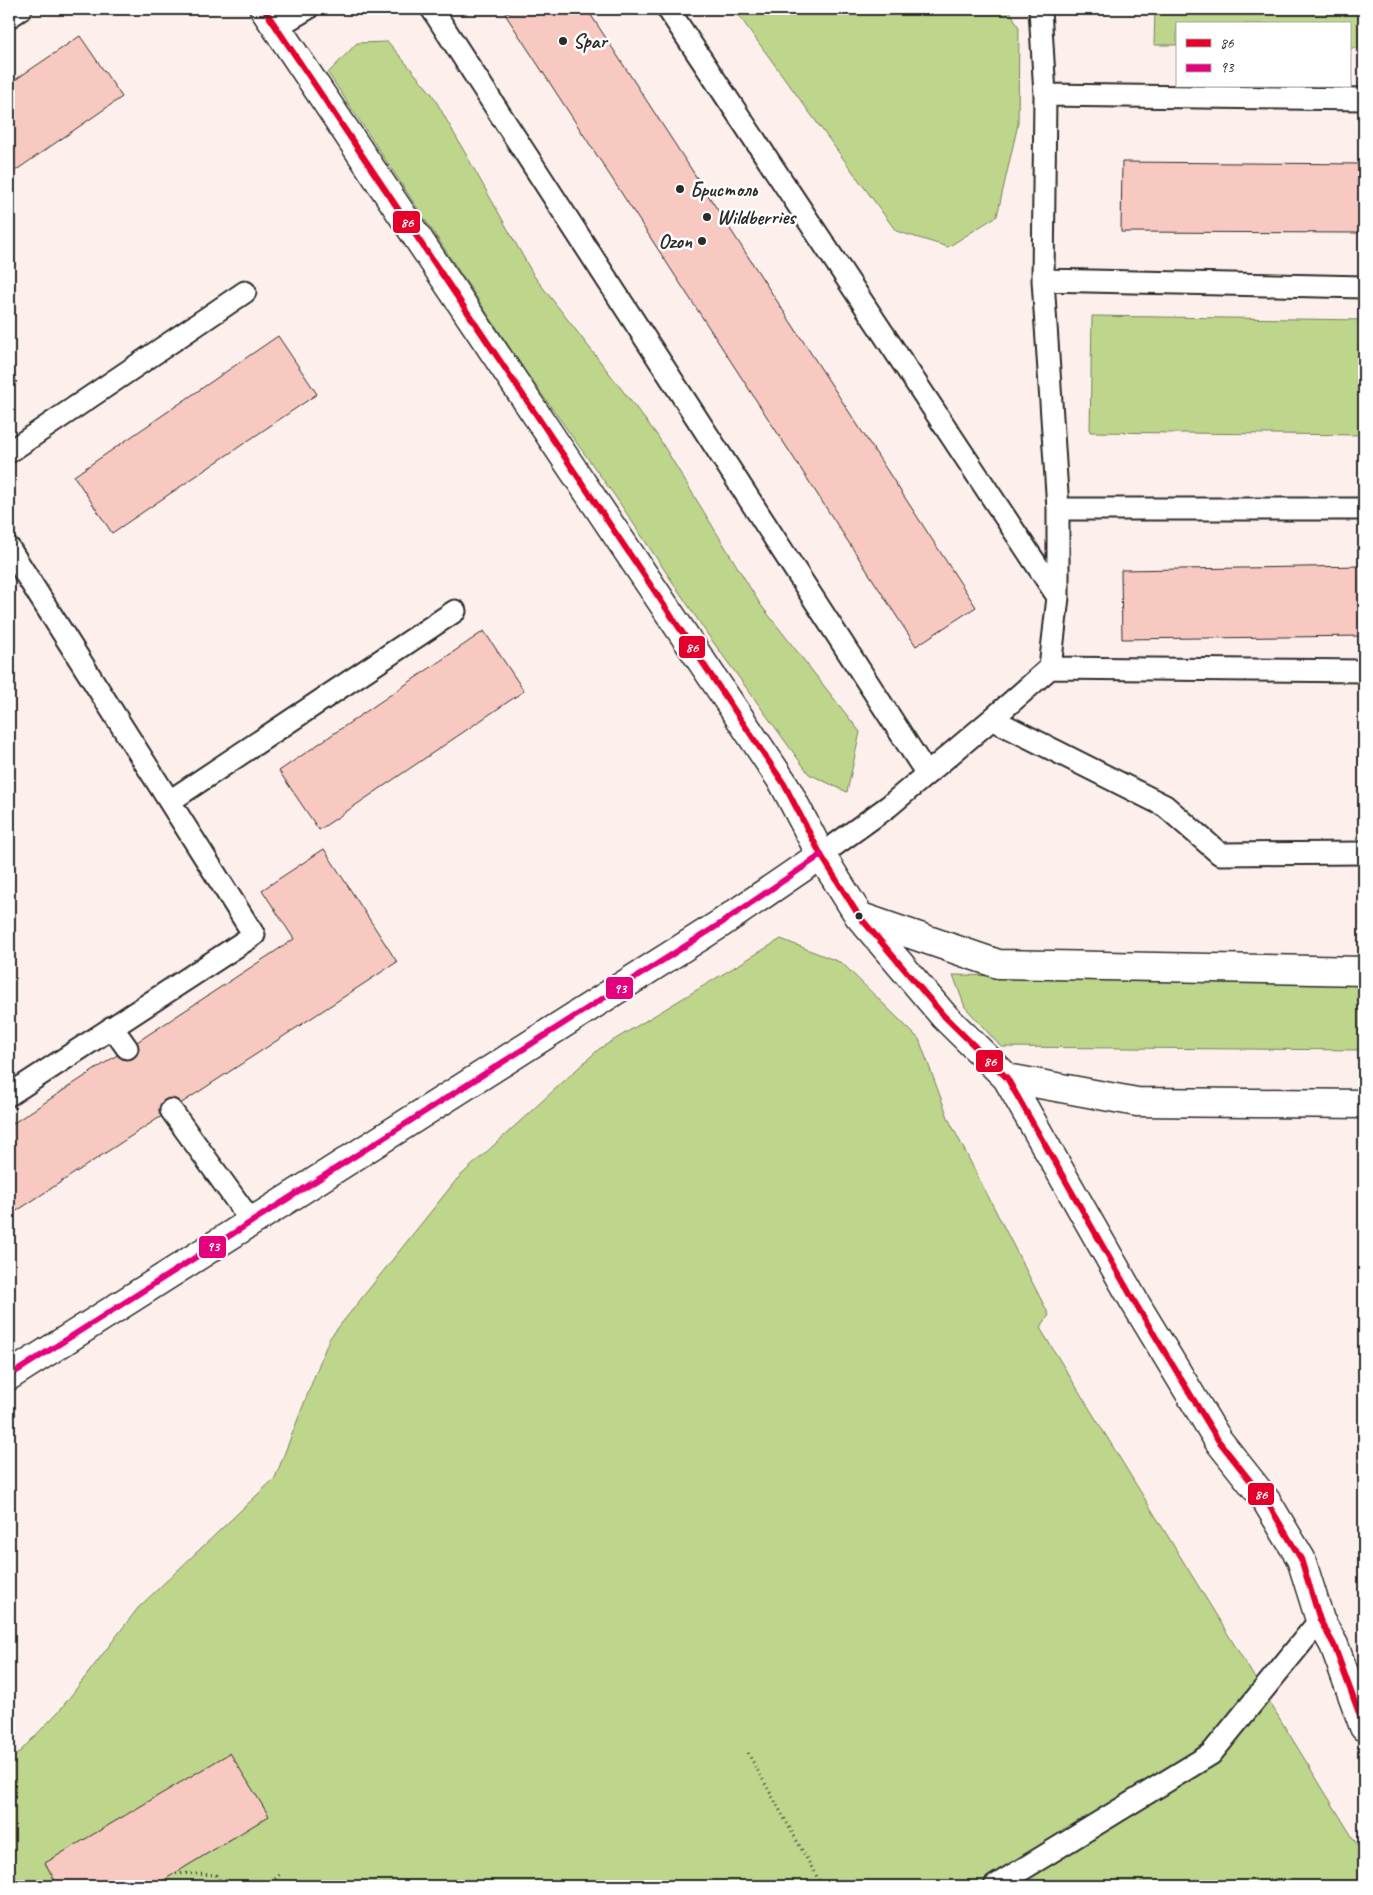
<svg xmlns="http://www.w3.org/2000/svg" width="1373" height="1895" font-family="Caveat,sans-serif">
<rect width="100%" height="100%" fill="#fdefec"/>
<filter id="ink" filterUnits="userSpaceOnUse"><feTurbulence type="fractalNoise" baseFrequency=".02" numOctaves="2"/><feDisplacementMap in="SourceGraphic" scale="10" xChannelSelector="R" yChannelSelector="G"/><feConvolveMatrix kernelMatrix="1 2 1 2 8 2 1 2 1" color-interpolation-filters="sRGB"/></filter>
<g filter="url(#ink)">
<path fill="#bdd68c" stroke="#74805c" d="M 734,9 L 1009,9 L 1019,28 L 1018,124 L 997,216 L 948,247 L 896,231 Z
M 1155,9 L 1364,9 L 1364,48 L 1349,48 L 1349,24 L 1177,24 L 1177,45 L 1154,45 Z
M 388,42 L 432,94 L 534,276 L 657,435 L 760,604 L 860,732 L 847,792 L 809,774 L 708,635 L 617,499 L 528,375 L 328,73 L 357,43 Z
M 1092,316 L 1364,320 L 1364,435 L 1090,432 Z
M 781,939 L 842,963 L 919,1039 L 949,1120 L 1049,1315 L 1040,1328 L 1364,1856 L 1364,1886 L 9,1886 L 9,1763 L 60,1710 L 138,1608 L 275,1478 L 329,1339 L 457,1179 L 599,1049 Z
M 953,975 L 1364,982 L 1364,1050 L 1001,1047 L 965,1007 Z"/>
<path fill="#f8c9c0" stroke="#2b2b2b" d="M 514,9 L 587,9 L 976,607 L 916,646 L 505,14 Z
M 80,36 L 122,97 L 9,175 L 9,84 Z
M 1122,162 L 1364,164 L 1364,233 L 1121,232 Z
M 278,336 L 317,394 L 112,533 L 74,476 Z
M 9,371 L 17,382 L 9,388 Z
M 1363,566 L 1364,636 L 1122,639 L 1121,570 Z
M 484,631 L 524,691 L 319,830 L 279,771 Z
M 324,849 L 397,962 L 9,1216 L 9,1126 L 294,939 L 262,890 Z
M 230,1753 L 269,1816 L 154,1886 L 58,1886 L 45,1863 Z"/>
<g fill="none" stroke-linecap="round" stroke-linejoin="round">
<defs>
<path id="lane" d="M 432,9 L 927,774
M 668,9 L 1058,597
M 9,17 L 21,9
M 276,27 L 307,9
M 1045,95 L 1364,99
M 1043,280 L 1364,287
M 9,452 L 245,292
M 1058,509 L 1364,509
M 9,548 L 254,935 L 9,1095
M 1050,668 L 1364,671
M 992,719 L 1165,806 L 1220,854 L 1364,853
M 170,801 L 455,611
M 821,855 L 889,806 L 992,719 L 1050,668 L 1058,597 L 1058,509 L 1043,280 L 1045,95 L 1040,9
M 112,1027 L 127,1048
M 171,1110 L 251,1221
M 995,1886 L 1211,1754 L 1320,1620"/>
<path id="street" d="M 264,9 L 784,784 L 821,855 L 859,916 L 944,1016 L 1007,1078 L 1134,1301 L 1218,1440 L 1267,1502 L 1301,1559 L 1320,1620 L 1334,1645 L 1364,1727
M 861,917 L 998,964 L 1364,971
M 1007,1078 L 1137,1102 L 1364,1104
M 9,1376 L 720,924 L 821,855"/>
</defs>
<use href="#lane" stroke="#2b2b2b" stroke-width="25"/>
<use href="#street" stroke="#2b2b2b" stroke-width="31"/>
<path stroke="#2b2b2b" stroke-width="3" stroke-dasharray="1 4" stroke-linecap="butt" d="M 748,1753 L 822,1886
M 176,1873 L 216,1875 L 223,1886
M 268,1886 L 280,1874"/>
<use href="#lane" stroke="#fff" stroke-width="21"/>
<use href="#street" stroke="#fff" stroke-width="28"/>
<defs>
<path id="bus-1" d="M 264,9 L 784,784 L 821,855 L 859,916 L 944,1016 L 1007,1078 L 1134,1301 L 1218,1440 L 1267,1502 L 1301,1559 L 1320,1620 L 1334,1645 L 1364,1727"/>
<path id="bus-2" d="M 9,1376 L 720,924 L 821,855"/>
</defs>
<use href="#bus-1" stroke="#fff" stroke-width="10"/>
<use href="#bus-2" stroke="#fff" stroke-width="10"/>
<use href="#bus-1" stroke="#e4002b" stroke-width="6"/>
<use href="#bus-2" stroke="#e5007d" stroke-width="6"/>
</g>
</g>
<g fill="#2b2b2b" stroke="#fff" stroke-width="2">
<circle cx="563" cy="41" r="5"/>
<circle cx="680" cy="189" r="5"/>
<circle cx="707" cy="217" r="5"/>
<circle cx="702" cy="241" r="5"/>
<circle cx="859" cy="916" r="4.5"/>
</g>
<g text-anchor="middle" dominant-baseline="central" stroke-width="5" stroke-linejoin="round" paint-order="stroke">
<g font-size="20" font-weight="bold" fill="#2b2b2b" stroke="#fff" text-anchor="start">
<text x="573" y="41">Spar</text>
<text x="690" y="189">Бристоль</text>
<text x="717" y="217">Wildberries</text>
<text x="692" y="241" text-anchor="end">Ozon</text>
</g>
</g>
<g stroke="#fff" stroke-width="2">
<rect x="392" y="210" width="29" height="24" rx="5" fill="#e4002b"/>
<rect x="678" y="635" width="28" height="24" rx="5" fill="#e4002b"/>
<rect x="605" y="976" width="29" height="24" rx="5" fill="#e5007d"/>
<rect x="975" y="1049" width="29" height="24" rx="5" fill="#e4002b"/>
<rect x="198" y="1235" width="29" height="24" rx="5" fill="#e5007d"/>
<rect x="1247" y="1482" width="28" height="24" rx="5" fill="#e4002b"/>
</g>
<g font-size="14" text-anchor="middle" font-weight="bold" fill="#fff">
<text x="407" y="227">86</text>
<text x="692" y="652">86</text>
<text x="620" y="993">93</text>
<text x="990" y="1066">86</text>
<text x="213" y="1251">93</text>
<text x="1261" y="1499">86</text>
</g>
<rect width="1373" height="1895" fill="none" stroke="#fff" stroke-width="30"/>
<rect x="15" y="15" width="1343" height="1865" fill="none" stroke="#2b2b2b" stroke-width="2" filter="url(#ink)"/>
<rect x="1176" y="22" width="175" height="65" fill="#ffffff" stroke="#aaaaaa"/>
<rect x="1186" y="39" width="25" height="8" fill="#e4002b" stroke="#aaaaaa"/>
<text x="1220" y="48" font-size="15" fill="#2b2b2b">86</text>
<rect x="1186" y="64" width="25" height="8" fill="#e5007d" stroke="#aaaaaa"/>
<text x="1220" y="72" font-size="15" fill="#2b2b2b">93</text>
</svg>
